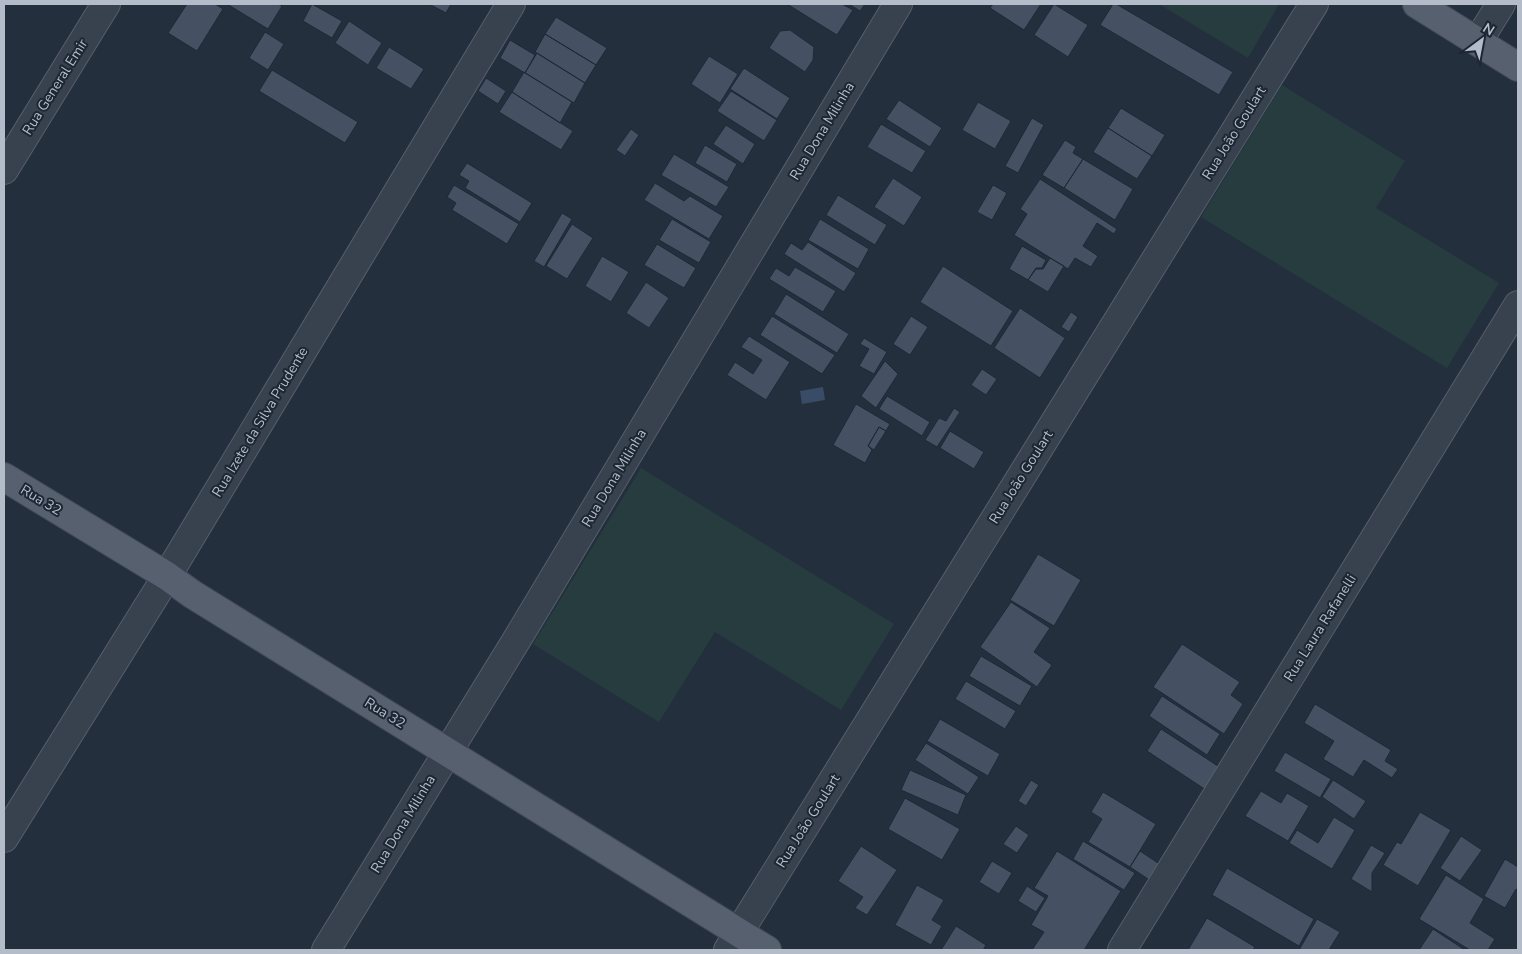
<svg xmlns="http://www.w3.org/2000/svg" width="1522" height="954" font-family="'Nunito Sans',sans-serif">
<rect width="100%" height="100%" fill="#242f3e"/>
<path fill="#263c3f" d="M 1159,4 L 1279,4 L 1248,58 Z
M 1282,85 L 1405,161 L 1376,208 L 1499,283 L 1447,368 L 1201,217 Z
M 641,468 L 894,624 L 841,710 L 715,632 L 659,722 L 533,644 Z"/>
<path fill="#394c67" d="M 823,387 L 825,400 L 802,404 L 800,391 Z"/>
<path fill="#455162" stroke="#1f2835" d="M 187,4 L 215,4 L 223,9 L 197,51 L 168,33 Z
M 227,4 L 278,4 L 282,6 L 268,29 Z
M 312,4 L 342,21 L 332,38 L 303,21 Z
M 429,4 L 451,4 L 446,13 Z
M 787,4 L 842,4 L 853,10 L 837,35 Z
M 849,4 L 865,4 L 860,11 Z
M 993,4 L 1041,4 L 1024,30 L 990,8 Z
M 1054,4 L 1088,25 L 1068,57 L 1034,35 Z
M 1113,4 L 1116,4 L 1233,72 L 1219,95 L 1100,25 Z
M 556,17 L 607,48 L 596,65 L 545,34 Z
M 349,21 L 382,43 L 368,65 L 335,43 Z
M 790,30 L 814,47 L 813,60 L 805,72 L 769,48 L 780,31 Z
M 265,32 L 284,44 L 268,70 L 249,58 Z
M 545,34 L 596,65 L 585,83 L 535,52 Z
M 510,40 L 535,55 L 525,73 L 500,58 Z
M 389,47 L 424,69 L 411,89 L 376,68 Z
M 537,53 L 585,83 L 574,103 L 525,73 Z
M 709,56 L 738,74 L 720,103 L 691,84 Z
M 744,68 L 790,98 L 777,119 L 730,89 Z
M 272,70 L 358,122 L 345,143 L 259,91 Z
M 524,72 L 572,102 L 560,123 L 512,92 Z
M 486,78 L 506,91 L 498,104 L 478,91 Z
M 731,91 L 777,120 L 764,141 L 717,111 Z
M 512,92 L 573,131 L 561,150 L 499,112 Z
M 899,100 L 942,128 L 930,147 L 886,119 Z
M 978,102 L 1011,121 L 995,149 L 962,130 Z
M 1121,108 L 1165,135 L 1152,156 L 1108,128 Z
M 1032,118 L 1044,125 L 1018,173 L 1005,166 Z
M 881,124 L 926,151 L 912,173 L 867,147 Z
M 726,125 L 755,144 L 743,164 L 713,144 Z
M 1108,128 L 1152,156 L 1137,179 L 1093,152 Z
M 631,129 L 639,135 L 625,156 L 616,150 Z
M 1065,140 L 1076,147 L 1073,153 L 1083,159 L 1064,188 L 1042,175 Z
M 705,145 L 737,164 L 727,182 L 695,163 Z
M 674,154 L 729,187 L 716,207 L 661,175 Z
M 1083,159 L 1133,189 L 1115,220 L 1064,188 Z
M 467,163 L 532,203 L 520,222 L 465,188 L 469,181 L 459,175 Z
M 893,178 L 922,197 L 904,226 L 874,207 Z
M 1040,179 L 1117,229 L 1114,234 L 1097,223 L 1083,246 L 1098,256 L 1091,267 L 1075,258 L 1068,269 L 1014,235 L 1027,214 L 1020,209 Z
M 655,183 L 684,201 L 690,196 L 723,216 L 709,239 L 644,200 Z
M 454,185 L 519,224 L 507,244 L 452,210 L 456,203 L 447,197 Z
M 993,185 L 1007,193 L 992,220 L 977,212 Z
M 838,195 L 887,225 L 875,245 L 826,215 Z
M 562,213 L 572,219 L 544,267 L 534,261 Z
M 672,219 L 711,242 L 699,263 L 659,240 Z
M 820,219 L 869,249 L 858,269 L 808,240 Z
M 572,224 L 593,238 L 567,279 L 546,266 Z
M 808,242 L 856,273 L 844,292 L 784,254 L 791,243 L 802,250 Z
M 657,244 L 696,268 L 684,288 L 644,265 Z
M 1022,246 L 1046,260 L 1042,268 L 1036,268 L 1028,280 L 1009,269 Z
M 602,256 L 629,272 L 611,302 L 585,286 Z
M 1050,258 L 1064,266 L 1048,292 L 1028,280 L 1036,269 L 1043,269 Z
M 943,266 L 1013,311 L 991,346 L 920,302 Z
M 795,267 L 836,291 L 823,312 L 769,279 L 776,268 L 789,276 Z
M 646,282 L 669,298 L 649,328 L 626,313 Z
M 786,294 L 849,334 L 837,353 L 774,314 Z
M 1020,308 L 1065,338 L 1040,378 L 994,348 Z
M 1071,312 L 1078,317 L 1069,332 L 1061,327 Z
M 772,316 L 835,355 L 822,374 L 760,335 Z
M 911,316 L 928,327 L 910,355 L 893,344 Z
M 749,336 L 790,362 L 766,400 L 727,375 L 735,362 L 753,374 L 762,360 L 741,347 Z
M 864,338 L 887,352 L 874,374 L 859,366 L 869,349 L 860,344 Z
M 885,361 L 898,374 L 876,408 L 861,396 Z
M 982,369 L 997,379 L 986,395 L 971,385 Z
M 887,396 L 930,422 L 922,436 L 879,409 Z
M 856,404 L 890,424 L 886,431 L 879,427 L 868,446 L 872,450 L 865,463 L 833,445 Z
M 954,408 L 960,412 L 937,447 L 925,440 L 939,418 L 946,421 Z
M 879,427 L 886,431 L 874,450 L 868,446 Z
M 950,431 L 984,452 L 974,469 L 940,448 Z
M 1038,554 L 1081,580 L 1054,626 L 1010,600 Z
M 1011,602 L 1050,628 L 1034,652 L 1052,665 L 1037,687 L 980,647 Z
M 1182,644 L 1240,682 L 1231,695 L 1243,704 L 1224,734 L 1153,687 Z
M 981,656 L 1032,686 L 1020,706 L 969,676 Z
M 966,681 L 1016,711 L 1005,729 L 955,699 Z
M 1162,696 L 1220,734 L 1207,755 L 1149,716 Z
M 1315,704 L 1391,750 L 1385,761 L 1398,769 L 1392,778 L 1364,760 L 1353,777 L 1323,759 L 1334,741 L 1304,723 Z
M 940,719 L 1000,754 L 988,776 L 927,741 Z
M 1161,729 L 1221,768 L 1206,790 L 1147,751 Z
M 926,743 L 979,777 L 968,794 L 915,760 Z
M 1285,752 L 1331,779 L 1320,798 L 1274,771 Z
M 910,770 L 966,795 L 958,815 L 901,790 Z
M 1031,780 L 1039,785 L 1026,806 L 1018,801 Z
M 1333,780 L 1366,801 L 1354,819 L 1322,797 Z
M 1261,791 L 1281,803 L 1287,793 L 1309,806 L 1288,841 L 1245,816 Z
M 1103,792 L 1156,824 L 1130,867 L 1088,842 L 1102,819 L 1091,812 Z
M 905,798 L 960,829 L 942,860 L 888,829 Z
M 1420,812 L 1451,830 L 1418,886 L 1383,865 L 1397,842 L 1401,844 Z
M 1334,817 L 1355,830 L 1332,869 L 1289,843 L 1297,830 L 1318,843 Z
M 1016,826 L 1029,835 L 1017,853 L 1003,844 Z
M 1461,836 L 1482,850 L 1460,881 L 1440,868 Z
M 1083,841 L 1135,873 L 1124,890 L 1073,859 Z
M 1371,845 L 1385,853 L 1372,873 L 1372,892 L 1351,879 Z
M 861,846 L 897,870 L 867,915 L 855,908 L 863,897 L 838,881 Z
M 1057,851 L 1121,891 L 1084,950 L 1032,950 L 1044,932 L 1031,925 L 1048,896 L 1034,888 Z
M 1140,851 L 1161,865 L 1151,881 L 1130,867 Z
M 1505,859 L 1518,867 L 1518,890 L 1516,889 L 1505,908 L 1484,896 Z
M 992,861 L 1012,873 L 999,894 L 979,882 Z
M 1227,868 L 1314,919 L 1299,946 L 1212,895 Z
M 1446,875 L 1484,899 L 1470,923 L 1495,939 L 1488,950 L 1470,950 L 1419,919 Z
M 917,885 L 944,900 L 932,920 L 942,926 L 931,945 L 895,925 Z
M 1027,886 L 1045,898 L 1036,912 L 1018,901 Z
M 1207,918 L 1255,947 L 1253,950 L 1188,950 Z
M 1317,919 L 1340,932 L 1329,950 L 1299,950 Z
M 956,926 L 986,945 L 983,950 L 941,950 Z
M 1433,929 L 1465,950 L 1419,950 Z"/>
<g fill="none" stroke-linecap="round" stroke-linejoin="round">
<defs>
<path id="minor" d="M 1478,41 L 1501,4
M 4,170 L 106,4
M 4,838 L 167,576 L 511,4
M 326,950 L 519,636 L 898,4
M 728,950 L 1314,4
M 1122,950 L 1518,305"/>
<path id="major" d="M 1417,4 L 1518,67
M 4,477 L 167,576 L 192,594 L 767,950"/>
</defs>
<use href="#minor" stroke="#565f6c" stroke-width="30"/>
<use href="#major" stroke="#414a57" stroke-width="30"/>
<use href="#minor" stroke="#38414e" stroke-width="28"/>
<use href="#major" stroke="#56606e" stroke-width="28"/>
</g>
<g text-anchor="middle" dominant-baseline="central" stroke-width="4" stroke-linejoin="round" paint-order="stroke">
<g font-size="14" fill="#b4bcc9" stroke="#1d2633">
<text transform="translate(55 87) rotate(-58)">Rua General Emir</text>
<text transform="translate(822 131) rotate(-59)">Rua Dona Milinha</text>
<text transform="translate(1234 133) rotate(-58)">Rua João Goulart</text>
<text transform="translate(260 422) rotate(-59)">Rua Izete da Silva Prudente</text>
<text transform="translate(1021 477) rotate(-58)">Rua João Goulart</text>
<text transform="translate(614 478) rotate(-59)">Rua Dona Milinha</text>
<text transform="translate(41 500) rotate(31)">Rua 32</text>
<text transform="translate(1320 628) rotate(-58)">Rua Laura Rafanelli</text>
<text transform="translate(385 713) rotate(32)">Rua 32</text>
<text transform="translate(808 821) rotate(-58)">Rua João Goulart</text>
<text transform="translate(403 824) rotate(-59)">Rua Dona Milinha</text>
</g>
</g>
<rect width="1522" height="954" fill="none" stroke="#b4bcc9" stroke-width="10"/>
<g transform="translate(1482 40) rotate(32)" stroke="#1d2633" stroke-width="4" paint-order="stroke">
<path d="M0-4L9 19L0 12L-9 19Z" fill="#b4bcc9"/>
<text y="-8" font-size="14" font-weight="bold" text-anchor="middle" fill="#b4bcc9">N</text>
</g>
</svg>
